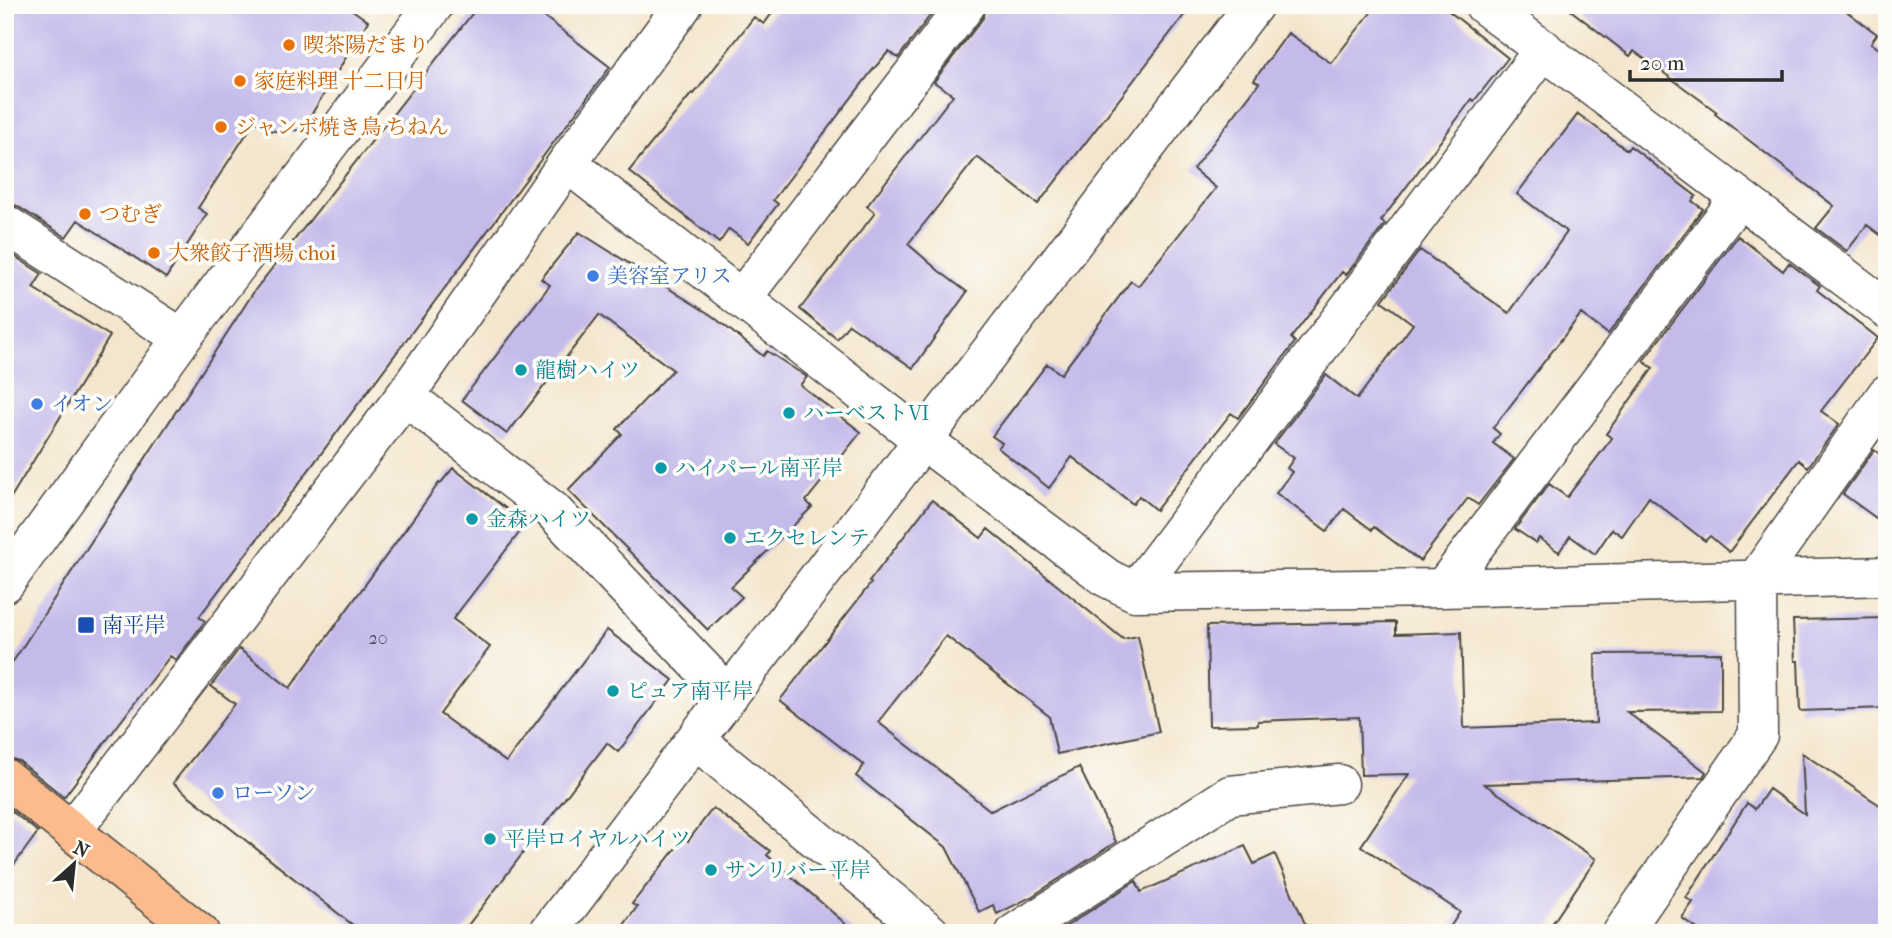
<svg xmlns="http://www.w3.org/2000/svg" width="1892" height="938" font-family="'IM FELL French Canon','Noto Serif JP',serif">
<rect width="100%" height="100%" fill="#fdfcf7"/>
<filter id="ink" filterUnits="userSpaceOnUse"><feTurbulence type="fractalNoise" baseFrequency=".0143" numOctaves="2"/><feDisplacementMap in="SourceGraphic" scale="14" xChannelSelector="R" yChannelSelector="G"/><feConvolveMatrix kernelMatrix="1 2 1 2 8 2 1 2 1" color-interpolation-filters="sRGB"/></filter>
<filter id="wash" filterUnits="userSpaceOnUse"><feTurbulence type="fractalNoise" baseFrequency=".00686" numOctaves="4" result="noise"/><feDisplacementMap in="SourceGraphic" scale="28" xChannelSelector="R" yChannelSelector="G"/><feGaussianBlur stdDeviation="1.57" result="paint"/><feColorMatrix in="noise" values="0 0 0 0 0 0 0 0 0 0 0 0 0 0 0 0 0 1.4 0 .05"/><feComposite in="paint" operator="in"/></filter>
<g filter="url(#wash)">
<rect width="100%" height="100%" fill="#f4e6cd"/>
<g id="blocks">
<path fill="#c5bbeb" d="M 5,5 L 345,5 L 368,21 L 302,130 L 272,131 L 255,121 L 198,208 L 207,214 L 166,278 L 78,220 L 66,237 L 17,206 L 5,202 Z
M 479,5 L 529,5 L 610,67 L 199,617 L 205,621 L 176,660 L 170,656 L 64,797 L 19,761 L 5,757 L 5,674 L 255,290 Z
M 778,5 L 938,5 L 898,58 L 889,51 L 872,71 L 773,200 L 778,204 L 748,243 L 729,229 L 719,243 L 629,171 L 692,93 L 694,94 L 754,17 L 764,24 Z
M 987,5 L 1192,5 L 1038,204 L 977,157 L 908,244 L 939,271 L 967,292 L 913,368 L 849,324 L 837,339 L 800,309 L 875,213 L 867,206 L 953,95 L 934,82 L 983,18 Z
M 1377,5 L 1441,5 L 1508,58 L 1474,101 L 1472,99 L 1381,221 L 1385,224 L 1346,275 L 1342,272 L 1291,338 L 1295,342 L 1290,349 L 1238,418 L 1231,413 L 1156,510 L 1139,496 L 1133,504 L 1072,457 L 1049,488 L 998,448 L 1002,443 L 992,436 L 1047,364 L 1061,374 L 1131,281 L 1138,286 L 1216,188 L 1193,169 L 1259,83 L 1254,80 L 1288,33 L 1331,63 Z
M 1564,5 L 1838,5 L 1877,34 L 1871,43 L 1887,55 L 1887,240 L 1867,225 L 1847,251 L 1816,228 L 1834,206 L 1715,114 L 1717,112 L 1634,51 L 1630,56 Z
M 1578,114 L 1627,150 L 1630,146 L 1696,196 L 1692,201 L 1703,209 L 1608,334 L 1581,314 L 1493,428 L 1500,434 L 1493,443 L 1514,459 L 1478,505 L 1468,498 L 1420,561 L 1374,527 L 1372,530 L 1344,509 L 1327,531 L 1276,493 L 1292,472 L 1287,468 L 1294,458 L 1274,444 L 1326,375 L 1357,399 L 1413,324 L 1382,301 L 1420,250 L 1509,313 L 1567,232 L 1517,194 Z
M 579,232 L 711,315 L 763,356 L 767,351 L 801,373 L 807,377 L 800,385 L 861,432 L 806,501 L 812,507 L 731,587 L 742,597 L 708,630 L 568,490 L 622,434 L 617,429 L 673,370 L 599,315 L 507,434 L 462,400 L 550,285 L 541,279 Z
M 1738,236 L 1783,271 L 1789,263 L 1820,286 L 1817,290 L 1878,338 L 1821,411 L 1839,424 L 1808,467 L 1799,460 L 1729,552 L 1710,536 L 1705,541 L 1649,497 L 1622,536 L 1612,529 L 1595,554 L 1570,536 L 1559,552 L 1539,538 L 1536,543 L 1515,529 L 1549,484 L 1567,497 L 1612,438 L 1606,434 L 1653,368 L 1643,361 Z
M 5,250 L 42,274 L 33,288 L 110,336 L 5,507 Z
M 1874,450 L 1887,459 L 1887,526 L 1843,494 Z
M 453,468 L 526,524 L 453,619 L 490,647 L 440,714 L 506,762 L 607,630 L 673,680 L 618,752 L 607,743 L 462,933 L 363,933 L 173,783 L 235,704 L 211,686 L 239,649 L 290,688 L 439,483 L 440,484 Z
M 932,500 L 981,538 L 988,529 L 1123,639 L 1138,636 L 1159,732 L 1057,754 L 1049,716 L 946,636 L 878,722 L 991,811 L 1079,767 L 1116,842 L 1031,897 L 997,914 L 993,905 L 979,912 L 946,847 L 856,776 L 864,765 L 780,700 L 871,583 L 869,582 Z
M 1887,618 L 1887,708 L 1800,711 L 1798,661 L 1795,661 L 1793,620 Z
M 1396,622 L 1396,634 L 1461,632 L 1464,728 L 1596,723 L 1595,654 L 1721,653 L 1721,711 L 1627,712 L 1706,772 L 1703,777 L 1484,784 L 1596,859 L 1546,933 L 1446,933 L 1460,912 L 1361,846 L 1409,774 L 1361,775 L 1359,717 L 1258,721 L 1258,725 L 1209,726 L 1207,626 Z
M 1802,753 L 1887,810 L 1887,933 L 1703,933 L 1682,918 L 1693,902 L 1686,898 L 1747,803 L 1755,809 L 1769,789 L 1805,814 Z
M 5,806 L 38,832 L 5,877 Z
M 713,808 L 770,851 L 767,855 L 856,933 L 618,933 L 637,907 L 632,904 L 684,838 L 688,841 Z
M 1245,846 L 1254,864 L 1275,854 L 1309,933 L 1056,933 L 1136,881 L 1141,892 Z"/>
</g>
</g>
<g filter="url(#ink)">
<use href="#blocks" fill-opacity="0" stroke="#494743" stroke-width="2"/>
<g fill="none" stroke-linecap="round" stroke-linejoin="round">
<defs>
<path id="minor" d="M 1484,5 L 1887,309
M 567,163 L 924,441 L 1107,578 L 1135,592 L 1443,588 L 1887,576
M 5,224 L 182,338
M 742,298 L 966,5
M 405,396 L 552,510 L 729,696
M 5,583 L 182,338 L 434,5
M 1443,588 L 1739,198
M 1135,592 L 1544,49
M 696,740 L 930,933
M 72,831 L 405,396 L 567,163 L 683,5
M 548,933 L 1254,5
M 1015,933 L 1230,795 L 1339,784
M 1622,933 L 1758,735 L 1757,578 L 1887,394"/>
<path id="major" d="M 5,778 L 200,933"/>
</defs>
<use href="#minor" stroke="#494743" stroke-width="41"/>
<use href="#major" stroke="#494743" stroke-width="41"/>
<use href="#minor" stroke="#fff" stroke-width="38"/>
<use href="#major" stroke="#fbbb8c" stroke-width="38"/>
</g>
</g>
<g fill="#e8710a" stroke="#fdfcf7" stroke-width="2.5">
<circle cx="289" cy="45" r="7"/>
<circle cx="240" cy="81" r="7"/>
<circle cx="221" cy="127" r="7"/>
<circle cx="85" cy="214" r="7"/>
<circle cx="154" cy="253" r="7"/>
</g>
<g fill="#3f7fe0" stroke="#fdfcf7" stroke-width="2.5">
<circle cx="593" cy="276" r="7"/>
<circle cx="37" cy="404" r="7"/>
<circle cx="218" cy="793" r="7"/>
</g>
<g fill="#0f9aa8" stroke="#fdfcf7" stroke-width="2.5">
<circle cx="521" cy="370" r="7"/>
<circle cx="789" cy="413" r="7"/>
<circle cx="661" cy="468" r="7"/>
<circle cx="472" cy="519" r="7"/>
<circle cx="730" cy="538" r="7"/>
<circle cx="613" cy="691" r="7"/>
<circle cx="490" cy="839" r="7"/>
<circle cx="711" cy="870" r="7"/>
</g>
<rect fill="#1a4fb4" stroke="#fdfcf7" stroke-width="2.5" x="77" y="616" width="18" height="18" rx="3.5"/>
<g text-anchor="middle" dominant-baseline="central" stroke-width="7" stroke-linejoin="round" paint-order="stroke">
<g font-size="18" fill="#524f5b">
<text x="378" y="638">20</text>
</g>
<g font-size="21" fill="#c56008" stroke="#fdfcf7" text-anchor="start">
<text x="303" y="45">喫茶陽だまり</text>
<text x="254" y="81">家庭料理 十二日月</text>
<text x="235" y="127">ジャンボ焼き鳥 ちねん</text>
<text x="99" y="214">つむぎ</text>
<text x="168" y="253">大衆餃子酒場 choi</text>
</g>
<g font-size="21" fill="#366cbe" stroke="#fdfcf7" text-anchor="start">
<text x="607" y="276">美容室アリス</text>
<text x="51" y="404">イオン</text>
<text x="232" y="793">ローソン</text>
</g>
<g font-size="21" fill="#0d838f" stroke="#fdfcf7" text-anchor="start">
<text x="535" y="370">龍樹ハイツ</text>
<text x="803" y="413">ハーベストⅥ</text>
<text x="675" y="468">ハイパール南平岸</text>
<text x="486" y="519">金森ハイツ</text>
<text x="744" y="538">エクセレンテ</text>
<text x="627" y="691">ピュア南平岸</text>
<text x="504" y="839">平岸ロイヤルハイツ</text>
<text x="725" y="870">サンリバー平岸</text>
</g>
<g font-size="21" fill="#164399" stroke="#fdfcf7" text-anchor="start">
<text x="102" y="625">南平岸</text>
</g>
</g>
<rect width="1892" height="938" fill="none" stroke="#fdfcf7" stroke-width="28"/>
<g transform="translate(74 864) rotate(27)" stroke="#fdfcf7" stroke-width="5" paint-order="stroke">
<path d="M0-5L12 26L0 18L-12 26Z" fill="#2b2b2b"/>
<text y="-10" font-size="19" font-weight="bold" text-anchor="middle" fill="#2b2b2b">N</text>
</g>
<path d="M1630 70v10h152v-10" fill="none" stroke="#2b2b2b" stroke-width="3.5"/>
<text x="1640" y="70" font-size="21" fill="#2b2b2b" stroke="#fdfcf7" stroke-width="5" paint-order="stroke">20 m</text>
</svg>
